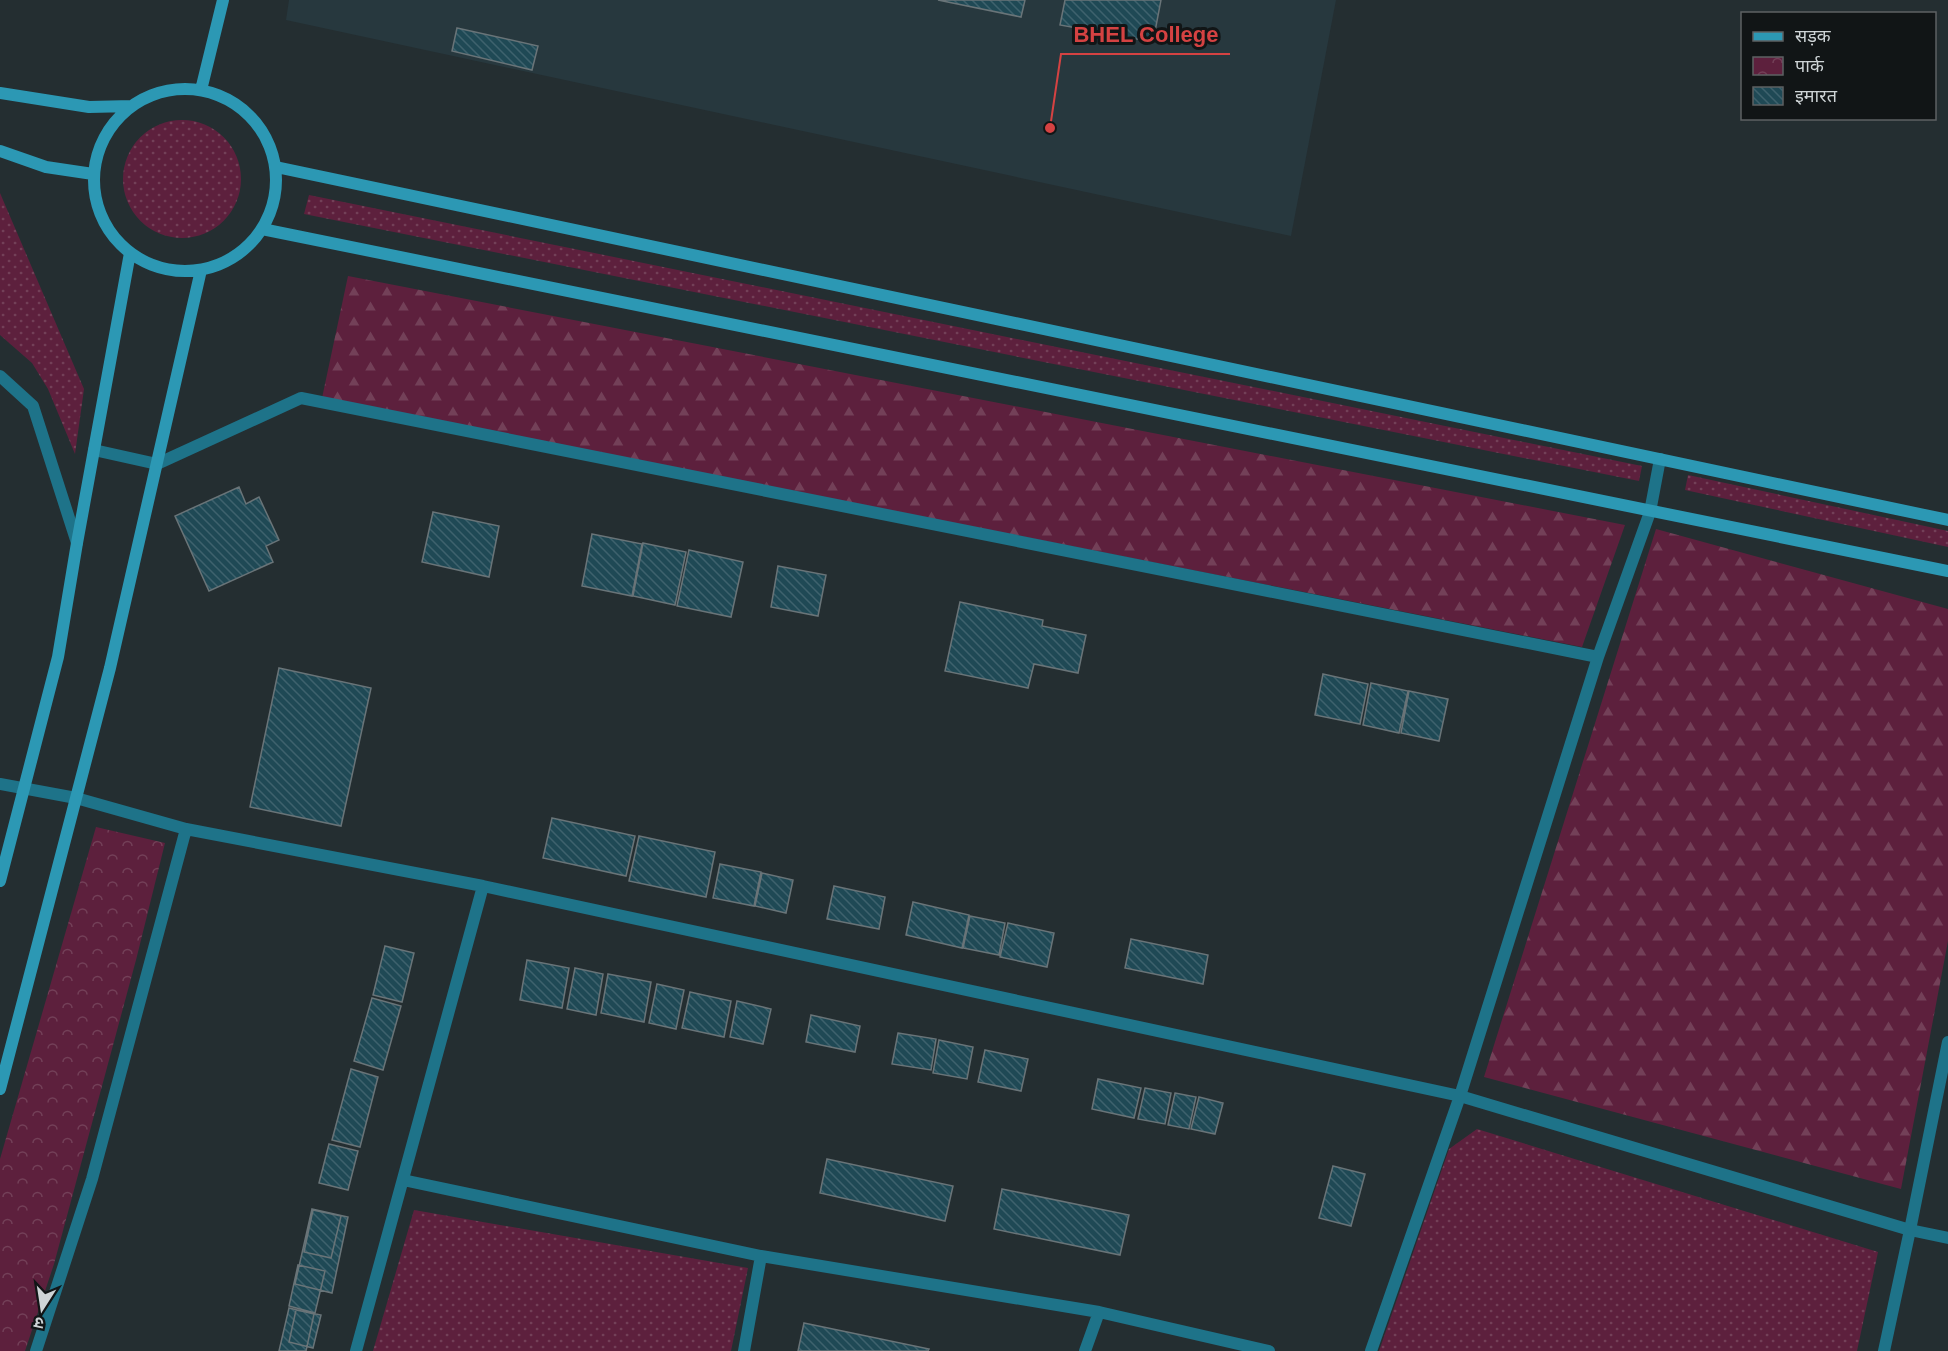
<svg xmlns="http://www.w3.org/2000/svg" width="1948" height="1351" font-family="Arial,'Noto Sans Devanagari',sans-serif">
<defs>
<pattern id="grass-dots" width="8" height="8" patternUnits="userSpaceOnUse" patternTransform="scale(1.5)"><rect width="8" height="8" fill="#5d203d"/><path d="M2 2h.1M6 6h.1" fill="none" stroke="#734058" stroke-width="1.8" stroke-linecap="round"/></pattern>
<pattern id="forest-firs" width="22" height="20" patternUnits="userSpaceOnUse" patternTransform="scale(1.5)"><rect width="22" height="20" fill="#5d203d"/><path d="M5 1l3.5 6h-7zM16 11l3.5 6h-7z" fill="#734058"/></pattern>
<pattern id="park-crowns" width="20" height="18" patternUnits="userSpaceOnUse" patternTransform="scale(1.5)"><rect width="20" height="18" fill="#5d203d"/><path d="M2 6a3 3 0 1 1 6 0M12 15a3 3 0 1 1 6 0" fill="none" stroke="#734058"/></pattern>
<pattern id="building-back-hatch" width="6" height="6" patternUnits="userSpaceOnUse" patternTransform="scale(1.5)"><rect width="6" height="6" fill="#1f4955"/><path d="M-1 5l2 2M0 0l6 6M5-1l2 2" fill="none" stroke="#3e626d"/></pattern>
</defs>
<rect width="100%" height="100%" fill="#242e31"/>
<path fill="#27383e" d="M 289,0 L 1336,0 L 1291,236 L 286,20 Z"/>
<path fill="url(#grass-dots)" d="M123 179a59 59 0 1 1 118 0a59 59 0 1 1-118 0Z
M 0,193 L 84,389 L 75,454 L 48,389 L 32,363 L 0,335 Z
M 309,195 L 1642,466 L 1639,481 L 304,214 Z
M 1688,475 L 1948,531 L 1948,547 L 1685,490 Z
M 1477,1129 L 1878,1252 L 1857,1351 L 1379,1351 L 1449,1149 Z
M 414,1210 L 748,1268 L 731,1351 L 373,1351 Z"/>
<path fill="url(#forest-firs)" d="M 348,276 L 1625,525 L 1582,647 L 322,398 Z
M 1656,529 L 1948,609 L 1948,941 L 1901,1189 L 1484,1077 Z"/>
<path fill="url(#park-crowns)" d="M 96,827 L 165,843 L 136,960 L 54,1264 L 25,1351 L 0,1351 L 0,1159 Z"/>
<path fill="url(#building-back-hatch)" stroke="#697478" stroke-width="1.5" d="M 938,0 L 1025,0 L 1021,17 Z
M 1065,0 L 1161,0 L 1153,42 L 1060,25 Z
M 457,28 L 538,46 L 532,70 L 452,51 Z
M 239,487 L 246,504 L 259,497 L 279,540 L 266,546 L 273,562 L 209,591 L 175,516 Z
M 433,512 L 499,526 L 489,577 L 422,562 Z
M 592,534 L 642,544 L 632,596 L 582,586 Z
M 643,543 L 686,552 L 675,605 L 633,596 Z
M 689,550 L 743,562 L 731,617 L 677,606 Z
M 778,566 L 826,575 L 818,616 L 771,607 Z
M 960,602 L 1043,620 L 1042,626 L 1086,635 L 1078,673 L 1034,664 L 1028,688 L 945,671 Z
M 279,668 L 371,688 L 341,826 L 250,807 Z
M 1323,674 L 1368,684 L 1360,724 L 1315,715 Z
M 1371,683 L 1408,691 L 1399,733 L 1363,725 Z
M 1409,691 L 1448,699 L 1439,741 L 1401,733 Z
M 552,818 L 635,836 L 626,876 L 543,858 Z
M 639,836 L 715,852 L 706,897 L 629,881 Z
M 720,864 L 761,872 L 754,906 L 713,898 Z
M 762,873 L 793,880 L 786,913 L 755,906 Z
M 834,886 L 885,897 L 879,929 L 827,919 Z
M 913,902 L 969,915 L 962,948 L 906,935 Z
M 970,916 L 1005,923 L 999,955 L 963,948 Z
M 1008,923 L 1054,933 L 1047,967 L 1000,957 Z
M 1131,939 L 1208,955 L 1203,984 L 1125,968 Z
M 385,946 L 414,953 L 402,1002 L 373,995 Z
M 527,960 L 569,968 L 562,1008 L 520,1000 Z
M 575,968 L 603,974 L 596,1015 L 567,1009 Z
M 608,974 L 651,982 L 644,1022 L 601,1013 Z
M 657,984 L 684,990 L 676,1029 L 649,1023 Z
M 690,992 L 731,1001 L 724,1037 L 682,1028 Z
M 372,998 L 401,1006 L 383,1070 L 354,1061 Z
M 737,1001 L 771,1009 L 763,1044 L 730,1037 Z
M 811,1015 L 860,1026 L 855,1052 L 806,1042 Z
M 898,1033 L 936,1039 L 931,1070 L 892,1064 Z
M 939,1040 L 973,1047 L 967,1079 L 933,1073 Z
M 985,1050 L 1028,1059 L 1021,1091 L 978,1082 Z
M 351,1069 L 378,1077 L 360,1147 L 332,1140 Z
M 1098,1079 L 1141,1088 L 1134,1118 L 1092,1109 Z
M 1145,1088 L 1171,1093 L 1165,1124 L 1138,1119 Z
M 1175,1093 L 1196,1097 L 1189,1129 L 1168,1125 Z
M 1199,1097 L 1223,1103 L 1215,1134 L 1191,1129 Z
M 329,1144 L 358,1151 L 348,1190 L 319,1183 Z
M 827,1159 L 953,1186 L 945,1221 L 820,1193 Z
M 1333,1166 L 1365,1174 L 1351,1226 L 1319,1218 Z
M 1002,1189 L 1129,1215 L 1120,1255 L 994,1229 Z
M 312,1209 L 348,1217 L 332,1293 L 295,1284 Z
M 313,1210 L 341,1216 L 331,1258 L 304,1252 Z
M 298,1265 L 325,1271 L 315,1313 L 289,1306 Z
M 289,1308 L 314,1314 L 306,1351 L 279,1351 Z
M 296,1310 L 321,1315 L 313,1348 L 289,1342 Z
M 804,1323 L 929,1349 L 928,1351 L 798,1351 Z"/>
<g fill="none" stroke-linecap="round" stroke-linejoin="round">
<path stroke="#1e7389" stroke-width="12" d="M 0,376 L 33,406 L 77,543
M 94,450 L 157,464 L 301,398 L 1598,657
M 0,784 L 76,798 L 186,829 L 483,886 L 1460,1096 L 1910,1230 L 1948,1238
M 403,1180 L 761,1256 L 1099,1312 L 1269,1351
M 36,1351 L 92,1179 L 186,829
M 356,1351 L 483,886
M 744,1351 L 761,1256
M 1085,1351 L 1099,1312
M 1371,1351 L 1460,1096 L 1598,657 L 1650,512 L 1660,459
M 1884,1351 L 1910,1230 L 1948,1042"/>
<path stroke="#2c98b4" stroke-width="12" d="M94 180a91 91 0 1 1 182 0a91 91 0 1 1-182 0Z
M 201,90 L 223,0
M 0,93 L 89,107 L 132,106
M 0,151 L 46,167 L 93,174
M 276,167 L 1948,520
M 262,229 L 1948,571
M 0,881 L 58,657 L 77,543 L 130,253
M 0,1089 L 110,668 L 201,270"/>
</g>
<path fill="none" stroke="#d54242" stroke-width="2" d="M1050 128L1061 54H1230"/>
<circle fill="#d54242" stroke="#111516" stroke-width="2" cx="1050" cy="128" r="6"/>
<g font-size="22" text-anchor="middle" font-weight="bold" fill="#d54242" stroke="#111516" stroke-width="6" stroke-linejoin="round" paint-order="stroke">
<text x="1146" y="42">BHEL College</text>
</g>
<rect x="1741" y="12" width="195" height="108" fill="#111516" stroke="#5d6163" stroke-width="1.5"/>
<rect x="1753" y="32" width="30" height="9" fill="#2c98b4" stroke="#5d6163" stroke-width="1.5"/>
<text x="1795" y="42" font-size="18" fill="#ced4d6">सड़क</text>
<rect x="1753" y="57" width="30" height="18" fill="url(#park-crowns)" stroke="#5d6163" stroke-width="1.5"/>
<text x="1795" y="72" font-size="18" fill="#ced4d6">पार्क</text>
<rect x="1753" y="87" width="30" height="18" fill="url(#building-back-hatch)" stroke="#5d6163" stroke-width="1.5"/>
<text x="1795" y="102" font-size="18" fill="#ced4d6">इमारत</text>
<g transform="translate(42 1309) rotate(192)" stroke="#111516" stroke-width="4.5" paint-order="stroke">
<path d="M0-4.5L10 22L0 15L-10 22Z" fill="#ced4d6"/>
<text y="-9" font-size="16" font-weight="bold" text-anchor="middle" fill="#ced4d6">उ</text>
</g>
</svg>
